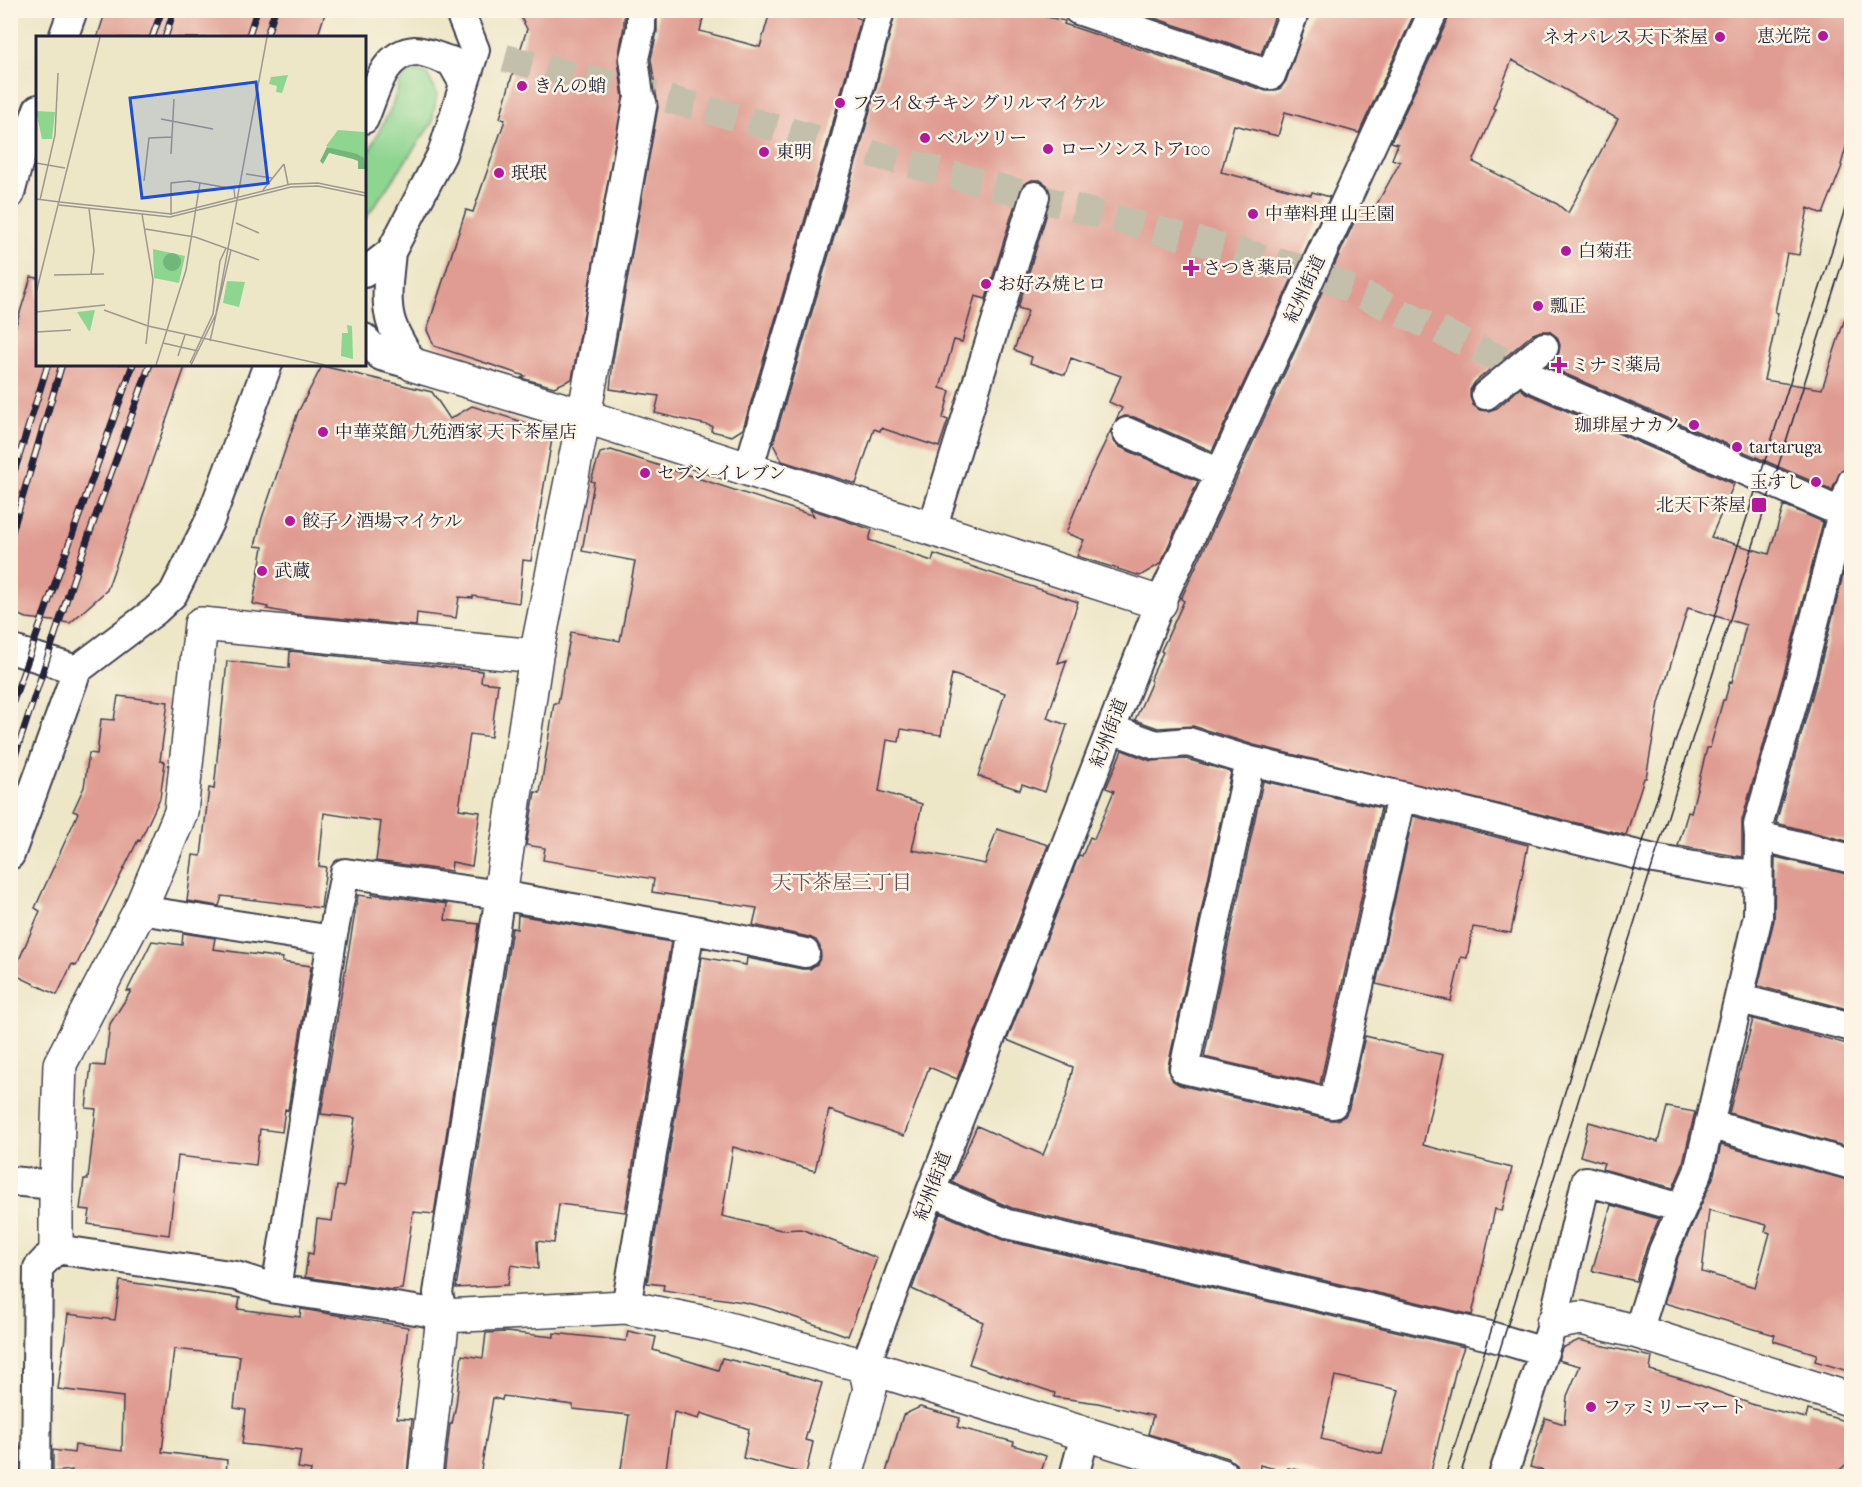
<svg xmlns="http://www.w3.org/2000/svg" width="1862" height="1487" font-family="'IM FELL French Canon','Noto Serif JP',serif">
<rect width="100%" height="100%" fill="#fcf5e5"/>
<filter id="ink" filterUnits="userSpaceOnUse"><feTurbulence type="fractalNoise" baseFrequency=".0167" numOctaves="2"/><feDisplacementMap in="SourceGraphic" scale="12" xChannelSelector="R" yChannelSelector="G"/><feConvolveMatrix kernelMatrix="1 2 1 2 8 2 1 2 1" color-interpolation-filters="sRGB"/></filter>
<filter id="wash" filterUnits="userSpaceOnUse"><feTurbulence type="fractalNoise" baseFrequency=".008" numOctaves="4" result="noise"/><feDisplacementMap in="SourceGraphic" scale="24" xChannelSelector="R" yChannelSelector="G"/><feGaussianBlur stdDeviation="1.35" result="paint"/><feColorMatrix in="noise" values="0 0 0 0 0 0 0 0 0 0 0 0 0 0 0 0 0 1.4 0 .05"/><feComposite in="paint" operator="in"/></filter>
<g filter="url(#wash)">
<rect width="100%" height="100%" fill="#ede6c7"/>
<path fill="#8ed590" stroke="#587c66" stroke-width="1.5" d="M 412,71 L 427,74 L 437,93 L 432,123 L 365,219 L 365,159 L 392,106 L 400,82 Z"/>
<g id="blocks">
<path fill="#e09c92" fill-rule="evenodd" d="M 106,10 L 326,10 L 317,38 L 97,38 Z
M 517,10 L 624,10 L 624,26 L 618,60 L 623,98 L 572,379 L 554,387 L 521,378 L 525,376 L 434,346 L 427,330 L 466,210 L 473,212 L 505,120 L 500,118 L 513,72 L 527,29 Z
M 657,10 L 705,10 L 700,31 L 760,47 L 770,12 L 785,16 L 786,11 L 796,14 L 797,10 L 822,10 L 854,13 L 857,18 L 861,19 L 828,141 L 743,429 L 732,436 L 711,431 L 712,426 L 655,413 L 659,396 L 610,389 L 613,360 L 658,107 L 651,59 L 657,32 Z
M 896,10 L 1025,10 L 1025,12 L 1065,21 L 1064,24 L 1266,91 L 1274,91 L 1281,88 L 1286,81 L 1311,10 L 1416,10 L 1359,133 L 1285,112 L 1278,136 L 1234,125 L 1221,172 L 1311,195 L 1312,192 L 1330,197 L 1212,451 L 1134,417 L 1125,416 L 1116,420 L 1122,408 L 1109,402 L 1121,376 L 1071,358 L 1065,375 L 1030,363 L 1032,357 L 1014,350 L 1028,311 L 1018,308 L 1051,200 L 1051,192 L 1047,185 L 1040,180 L 1032,180 L 1024,184 L 1019,191 L 986,299 L 975,296 L 962,342 L 954,340 L 940,388 L 950,391 L 943,418 L 948,420 L 939,447 L 881,428 L 880,431 L 874,429 L 856,484 L 782,461 L 773,444 L 860,149 Z
M 1131,10 L 1277,10 L 1261,54 Z
M 1450,10 L 1851,10 L 1851,129 L 1841,165 L 1842,166 L 1823,214 L 1808,208 L 1799,255 L 1787,253 L 1775,312 L 1778,313 L 1764,380 L 1822,389 L 1845,318 L 1851,319 L 1851,466 L 1841,470 L 1832,490 L 1547,366 L 1559,353 L 1560,345 L 1557,337 L 1549,331 L 1541,331 L 1533,334 L 1475,382 L 1470,390 L 1470,397 L 1473,405 L 1480,410 L 1488,411 L 1497,408 L 1520,388 L 1526,393 L 1734,484 L 1711,537 L 1769,554 L 1784,505 L 1823,522 L 1785,670 L 1742,820 L 1742,857 L 1678,846 L 1688,812 L 1691,813 L 1707,748 L 1710,748 L 1723,700 L 1725,700 L 1730,681 L 1732,682 L 1746,625 L 1688,608 L 1659,703 L 1646,778 L 1644,778 L 1626,835 L 1254,745 L 1193,726 L 1158,728 L 1135,720 L 1152,681 L 1150,680 L 1163,652 L 1161,651 L 1184,601 L 1181,599 L 1361,207 L 1372,213 L 1400,162 L 1392,159 L 1398,144 L 1391,142 L 1449,17 ZM 1512,60 L 1618,119 L 1568,213 L 1557,204 L 1473,162 L 1496,109 L 1493,108 Z
M 31,277 L 38,278 L 38,364 L 186,364 L 107,590 L 70,623 L 27,618 L 10,612 L 10,344 Z
M 322,366 L 432,392 L 450,419 L 472,406 L 548,430 L 552,439 L 531,561 L 523,560 L 519,603 L 473,596 L 473,598 L 459,597 L 456,618 L 417,613 L 416,626 L 294,614 L 267,609 L 268,607 L 253,604 L 263,547 L 255,546 L 262,518 L 298,412 Z
M 1111,430 L 1113,441 L 1120,447 L 1198,481 L 1160,564 L 1140,576 L 1077,556 L 1084,540 L 1066,533 L 1088,478 Z
M 611,450 L 814,516 L 810,509 L 844,520 L 872,530 L 869,540 L 932,561 L 934,554 L 1078,602 L 1058,663 L 1067,660 L 1047,718 L 1067,725 L 1045,792 L 1022,784 L 1020,790 L 978,776 L 1005,693 L 952,674 L 941,735 L 901,729 L 899,742 L 887,740 L 879,791 L 922,804 L 912,850 L 985,864 L 997,829 L 1048,845 L 957,1079 L 929,1067 L 904,1136 L 829,1110 L 815,1171 L 733,1147 L 722,1216 L 781,1230 L 801,1229 L 877,1258 L 848,1336 L 768,1308 L 743,1302 L 663,1290 L 664,1285 L 647,1283 L 702,957 L 746,965 L 747,958 L 802,969 L 810,969 L 817,964 L 821,957 L 820,947 L 816,940 L 809,937 L 753,925 L 757,908 L 652,892 L 654,879 L 543,860 L 545,848 L 526,845 L 535,792 L 540,793 L 554,703 L 558,703 L 571,632 L 620,641 L 635,561 L 582,551 L 594,482 L 591,481 L 600,453 Z
M 1851,543 L 1851,842 L 1776,823 L 1817,679 Z
M 290,651 L 482,671 L 481,682 L 498,684 L 491,737 L 470,734 L 459,809 L 480,812 L 472,866 L 452,862 L 451,871 L 376,861 L 381,822 L 324,813 L 319,866 L 326,867 L 321,908 L 222,896 L 219,906 L 187,901 L 193,855 L 201,856 L 209,788 L 214,789 L 227,661 L 289,668 Z
M 118,696 L 168,702 L 160,761 L 165,762 L 160,798 L 140,841 L 138,840 L 76,966 L 72,964 L 57,995 L 13,974 L 40,911 L 35,908 L 78,813 L 73,811 L 84,787 L 89,753 L 97,754 L 101,719 L 114,720 Z
M 1122,750 L 1151,761 L 1186,759 L 1231,772 L 1168,1066 L 1169,1074 L 1173,1081 L 1180,1085 L 1329,1120 L 1337,1120 L 1345,1116 L 1349,1108 L 1365,1036 L 1443,1055 L 1423,1145 L 1512,1168 L 1502,1211 L 1495,1209 L 1472,1315 L 1012,1208 L 952,1182 L 977,1126 L 1043,1155 L 1067,1095 L 1073,1067 L 1007,1040 L 1079,855 L 1082,856 L 1090,837 L 1094,839 L 1114,791 L 1106,788 Z
M 1263,781 L 1381,808 L 1320,1084 L 1204,1057 Z
M 1413,816 L 1528,845 L 1511,933 L 1473,927 L 1467,958 L 1461,957 L 1451,1001 L 1376,984 Z
M 1775,857 L 1851,875 L 1851,1010 L 1758,986 L 1774,920 Z
M 372,894 L 447,904 L 445,920 L 479,924 L 434,1214 L 413,1212 L 402,1289 L 392,1290 L 305,1277 L 308,1253 L 313,1254 L 317,1219 L 332,1221 L 337,1186 L 344,1187 L 347,1168 L 348,1168 L 355,1118 L 321,1114 L 358,895 L 372,897 Z
M 518,915 L 671,942 L 625,1212 L 559,1204 L 554,1243 L 537,1241 L 538,1269 L 511,1265 L 508,1285 L 456,1288 L 512,928 L 517,929 Z
M 183,933 L 215,938 L 213,949 L 283,958 L 282,962 L 311,966 L 288,1110 L 285,1109 L 282,1132 L 260,1129 L 256,1165 L 178,1156 L 169,1235 L 88,1224 L 90,1210 L 80,1209 L 84,1179 L 88,1179 L 96,1109 L 86,1108 L 91,1065 L 105,1066 L 110,1024 L 131,991 L 127,991 L 152,941 L 182,945 Z
M 1753,1019 L 1851,1045 L 1851,1148 L 1729,1113 Z
M 1667,1107 L 1695,1112 L 1682,1167 L 1673,1188 L 1602,1169 L 1604,1163 L 1580,1156 L 1589,1122 L 1658,1142 Z
M 1721,1145 L 1851,1181 L 1851,1372 L 1815,1361 L 1817,1354 L 1773,1341 L 1775,1335 L 1664,1303 L 1678,1257 L 1713,1178 ZM 1709,1210 L 1767,1225 L 1765,1231 L 1770,1233 L 1755,1287 L 1702,1272 Z
M 1611,1205 L 1659,1219 L 1647,1246 L 1636,1281 L 1592,1271 Z
M 940,1213 L 1003,1240 L 1464,1347 L 1456,1369 L 1432,1467 L 1432,1476 L 1325,1476 L 1288,1468 L 1287,1472 L 1260,1465 L 1259,1476 L 1240,1476 L 1236,1464 L 1228,1458 L 1148,1434 L 1153,1416 L 1098,1403 L 1054,1397 L 1055,1393 L 969,1364 L 983,1322 L 912,1289 ZM 1335,1376 L 1399,1390 L 1382,1454 L 1321,1439 Z
M 120,1281 L 240,1298 L 238,1309 L 300,1317 L 301,1309 L 408,1327 L 397,1418 L 412,1419 L 407,1476 L 310,1476 L 311,1470 L 298,1468 L 301,1451 L 242,1444 L 246,1410 L 234,1408 L 240,1356 L 174,1349 L 162,1452 L 227,1460 L 226,1476 L 71,1476 L 72,1470 L 53,1472 L 53,1450 L 74,1453 L 75,1445 L 122,1451 L 123,1397 L 58,1389 L 68,1314 L 115,1320 Z
M 628,1331 L 656,1337 L 653,1350 L 718,1370 L 722,1358 L 783,1372 L 822,1383 L 805,1440 L 813,1442 L 806,1474 L 743,1458 L 749,1429 L 701,1413 L 699,1419 L 674,1412 L 665,1476 L 620,1476 L 629,1415 L 573,1409 L 573,1405 L 503,1396 L 502,1400 L 493,1398 L 480,1476 L 444,1476 L 450,1424 L 452,1424 L 456,1405 L 462,1355 L 483,1358 L 486,1333 L 506,1332 L 554,1337 L 554,1333 L 626,1341 Z
M 1579,1340 L 1652,1357 L 1650,1370 L 1688,1381 L 1754,1405 L 1806,1418 L 1808,1410 L 1851,1423 L 1851,1460 L 1833,1476 L 1561,1476 L 1530,1467 L 1545,1418 L 1564,1424 L 1567,1396 L 1580,1366 L 1558,1360 L 1562,1348 Z
M 920,1407 L 960,1418 L 957,1427 L 1014,1442 L 1013,1445 L 1046,1456 L 1040,1476 L 885,1476 L 903,1415 Z
M 10,1445 L 20,1446 L 20,1476 L 10,1476 Z"/>
</g>
</g>
<g filter="url(#ink)">
<use href="#blocks" fill-opacity="0" stroke="#403f50" stroke-width="1.5"/>
<g fill="none" stroke-linecap="round" stroke-linejoin="round">
<path stroke="#c4bfab" stroke-width="28" stroke-dasharray="28 14" stroke-linecap="butt" d="M 505,58 L 638,91 L 1300,268
M 1325,277 L 1519,368 L 1533,378"/>
<defs>
<path id="street" d="M 1078,10 L 1271,75 L 1295,10
M 63,38 L 73,10
M 640,104 L 634,58 L 641,28 L 641,10
M 364,119 C 375,94 382,53 415,51 C 426,51 441,59 451,61 L 464,84
M 10,194 L 18,164 L 38,109
M 391,252 C 389,274 385,297 390,318 C 394,335 405,350 414,365
M 364,273 L 391,252 L 442,154 L 475,50 L 459,10
M 364,338 L 381,356 L 414,365
M 1533,378 L 1852,517
M 1486,395 L 1544,347
M 1127,432 L 1220,473
M 748,470 L 844,145 L 880,10
M 932,529 L 1035,196
M 10,649 L 77,670
M 1111,729 L 1156,745 L 1188,742 L 1250,761 L 1401,796 L 1654,859 L 1733,873 L 1758,874
M 1250,761 L 1184,1069 L 1333,1104 L 1401,796
M 1759,836 L 1852,859
M 10,855 L 77,670 L 155,611 L 173,594 L 210,520 L 268,364
M 140,910 L 332,940
M 1740,999 L 1852,1027
M 1709,1124 L 1852,1165
M 10,1181 L 56,1185
M 931,1191 L 1007,1224 L 1490,1336 L 1544,1352
M 276,1289 L 332,940 L 345,873 L 500,895 L 690,929 L 805,953
M 626,1307 L 690,929
M 1638,1332 L 1663,1251 L 1698,1172 L 1758,916 L 1759,836 L 1758,825 L 1801,674 L 1842,513 L 1852,482
M 865,1366 L 931,1191 L 1160,603 L 1434,10
M 36,1476 L 38,1268 L 56,1249 L 236,1276 L 276,1289 L 422,1311 L 443,1316 L 438,1293 L 500,895
M 1074,1476 L 1085,1435
M 1503,1476 L 1553,1323 L 1586,1181 L 1681,1208"/>
<path id="secondary" d="M 414,365 L 584,416 L 1160,603
M 500,895 L 536,656 L 584,416 L 640,104
M 56,1249 L 56,1185 L 60,1064 L 140,910 L 181,812 L 201,624 L 536,656
M 1553,1323 L 1581,1318 L 1638,1332 L 1852,1400
M 425,1476 L 443,1316 L 626,1307 L 710,1324 L 865,1366 L 1222,1476
M 846,1476 L 870,1389 L 865,1366"/>
</defs>
<use href="#street" stroke="#403f50" stroke-width="32"/>
<use href="#secondary" stroke="#403f50" stroke-width="36"/>
<use href="#street" stroke="#fff" stroke-width="28"/>
<use href="#secondary" stroke="#fff" stroke-width="33"/>
<path stroke="#22223b" stroke-width="1.5" d="M 1445,1476 C 1512,1270 1573,1061 1639,854 C 1710,631 1782,410 1852,187
M 1460,1476 L 1852,232"/>
<defs>
<path id="rail" d="M 152,38 L 162,10
M 165,38 L 174,10
M 248,38 L 257,10
M 266,38 L 275,10
M 10,485 L 48,364
M 10,539 L 62,364
M 10,710 L 133,364
M 10,771 L 74,577 L 150,364"/>
</defs>
<use href="#rail" stroke="#22223b" stroke-width="7"/>
<use href="#rail" stroke="#fcf5e5" stroke-width="4.5" stroke-dasharray="14" stroke-linecap="butt"/>
</g>
</g>
<g fill="#b5179e" stroke="#fcf5e5" stroke-width="2">
<circle cx="1823" cy="36" r="6"/>
<circle cx="1720" cy="37" r="6"/>
<circle cx="522" cy="86" r="6"/>
<circle cx="840" cy="103" r="6"/>
<circle cx="925" cy="138" r="6"/>
<circle cx="1048" cy="149" r="6"/>
<circle cx="764" cy="152" r="6"/>
<circle cx="499" cy="173" r="6"/>
<circle cx="1253" cy="214" r="6"/>
<circle cx="1566" cy="251" r="6"/>
<path d="M1188 259h6v6h6v6h-6v6h-6v-6h-6v-6h6z"/>
<circle cx="986" cy="284" r="6"/>
<circle cx="1538" cy="306" r="6"/>
<path d="M1556 356h6v6h6v6h-6v6h-6v-6h-6v-6h6z"/>
<circle cx="1694" cy="425" r="6"/>
<circle cx="323" cy="432" r="6"/>
<circle cx="1737" cy="447" r="6"/>
<circle cx="645" cy="473" r="6"/>
<circle cx="1816" cy="482" r="6"/>
<rect x="1751" y="497" width="16" height="16" rx="3"/>
<circle cx="290" cy="521" r="6"/>
<circle cx="262" cy="571" r="6"/>
<circle cx="1591" cy="1407" r="6"/>
</g>
<g text-anchor="middle" dominant-baseline="central" stroke-width="5" stroke-linejoin="round" paint-order="stroke">
<g font-size="18" fill="#22223b" stroke="#fcf5e5" text-anchor="start">
<text x="1811" y="36" text-anchor="end">恵光院</text>
<text x="1708" y="37" text-anchor="end">ネオパレス 天下茶屋</text>
<text x="534" y="86">きんの蛸</text>
<text x="852" y="103">フライ＆チキン グリルマイケル</text>
<text x="937" y="138">ベルツリー</text>
<text x="1060" y="149">ローソンストア100</text>
<text x="776" y="152">東明</text>
<text x="511" y="173">珉珉</text>
<text x="1265" y="214">中華料理 山王園</text>
<text x="1578" y="251">白菊荘</text>
<text x="1203" y="268">さつき薬局</text>
<text x="998" y="284">お好み焼ヒロ</text>
<text x="1550" y="306">瓢正</text>
<text x="1571" y="365">ミナミ薬局</text>
<text x="1682" y="425" text-anchor="end">珈琲屋ナカノ</text>
<text x="335" y="432">中華菜館 九苑酒家 天下茶屋店</text>
<text x="1749" y="447">tartaruga</text>
<text x="657" y="473">セブン-イレブン</text>
<text x="1804" y="482" text-anchor="end">玉すし</text>
<text x="1746" y="505" text-anchor="end">北天下茶屋</text>
<text x="302" y="521">餃子ノ酒場マイケル</text>
<text x="274" y="571">武蔵</text>
<text x="1603" y="1407">ファミリーマート</text>
</g>
<g font-size="18" fill="#22223b" stroke="#fcf5e5">
<text transform="translate(1305 289) rotate(-65)">紀州街道</text>
<text transform="translate(1109 733) rotate(-69)">紀州街道</text>
<text transform="translate(933 1186) rotate(-69)">紀州街道</text>
</g>
<g font-size="20" fill="#644d59" stroke="#fcf5e5">
<text x="842" y="882">天下茶屋三丁目</text>
</g>
</g>
<g transform="translate(36 36)">
<rect width="330" height="330" fill="#ede6c7"/>
<path d="M 252,39 L 246,57 L 240,56 L 241,50 L 233,48 L 235,41 ZM 0,75 L 19,76 L 16,103 L 6,103 ZM 302,94 L 328,96 L 330,130 L 323,118 L 307,117 L 290,110 ZM 117,213 L 149,220 L 143,247 L 118,242 ZM 191,245 L 209,246 L 203,271 L 187,267 ZM 59,274 L 54,295 L 53,295 L 41,276 ZM 311,289 L 316,290 L 317,323 L 305,320 L 306,297 L 312,297 Z" fill="#8ed590"/>
<path d="M 291,111 L 322,118 L 328,122 L 330,133 L 322,133 L 322,125 L 317,123 L 293,117 L 287,128 L 284,125 ZM127 226a9 9 0 1 1 18 0a9 9 0 1 1-18 0Z" fill="#72b67a"/>
<path fill="none" stroke="#9c988f" stroke-width="1.5" d="M 125,83 L 177,93M 135,118 L 138,63M 0,127 L 29,132M 248,128 L 252,148M 210,138 L 236,142M 108,145 L 113,102 L 136,101M 227,154 L 248,128M 0,163 L 24,166M 4,164 L 19,99 L 22,37M 24,166 L 135,178 L 255,148 L 282,147 L 330,157M 23,169 L 134,181 L 255,151 L 282,150 L 330,160M 53,172 L 58,215 L 55,238M 106,178 L 117,244 L 110,308M 135,179 L 135,147 L 153,145 L 198,153 L 199,162M 200,187 L 223,197M 109,193 L 159,201 L 223,224M 18,239 L 68,238M 0,257 L 64,1M 68,274 L 112,290 L 289,329M 0,276 L 69,269M 0,296 L 35,294M 174,305 L 195,214M 127,307 L 162,315M 142,320 L 149,299M 154,327 L 177,278 L 184,225 L 190,212M 120,329 L 150,234 L 164,147M 155,329 L 180,278 L 231,1"/>
<path fill="#1d4ed8" fill-opacity="0.15" stroke="#1d4ed8" stroke-width="3" d="M 220,46 L 232,147 L 106,162 L 94,62 Z"/>
<rect width="330" height="330" fill="none" stroke="#22223b" stroke-width="3"/>
</g>
<rect width="1862" height="1487" fill="none" stroke="#fcf5e5" stroke-width="36"/>
</svg>
